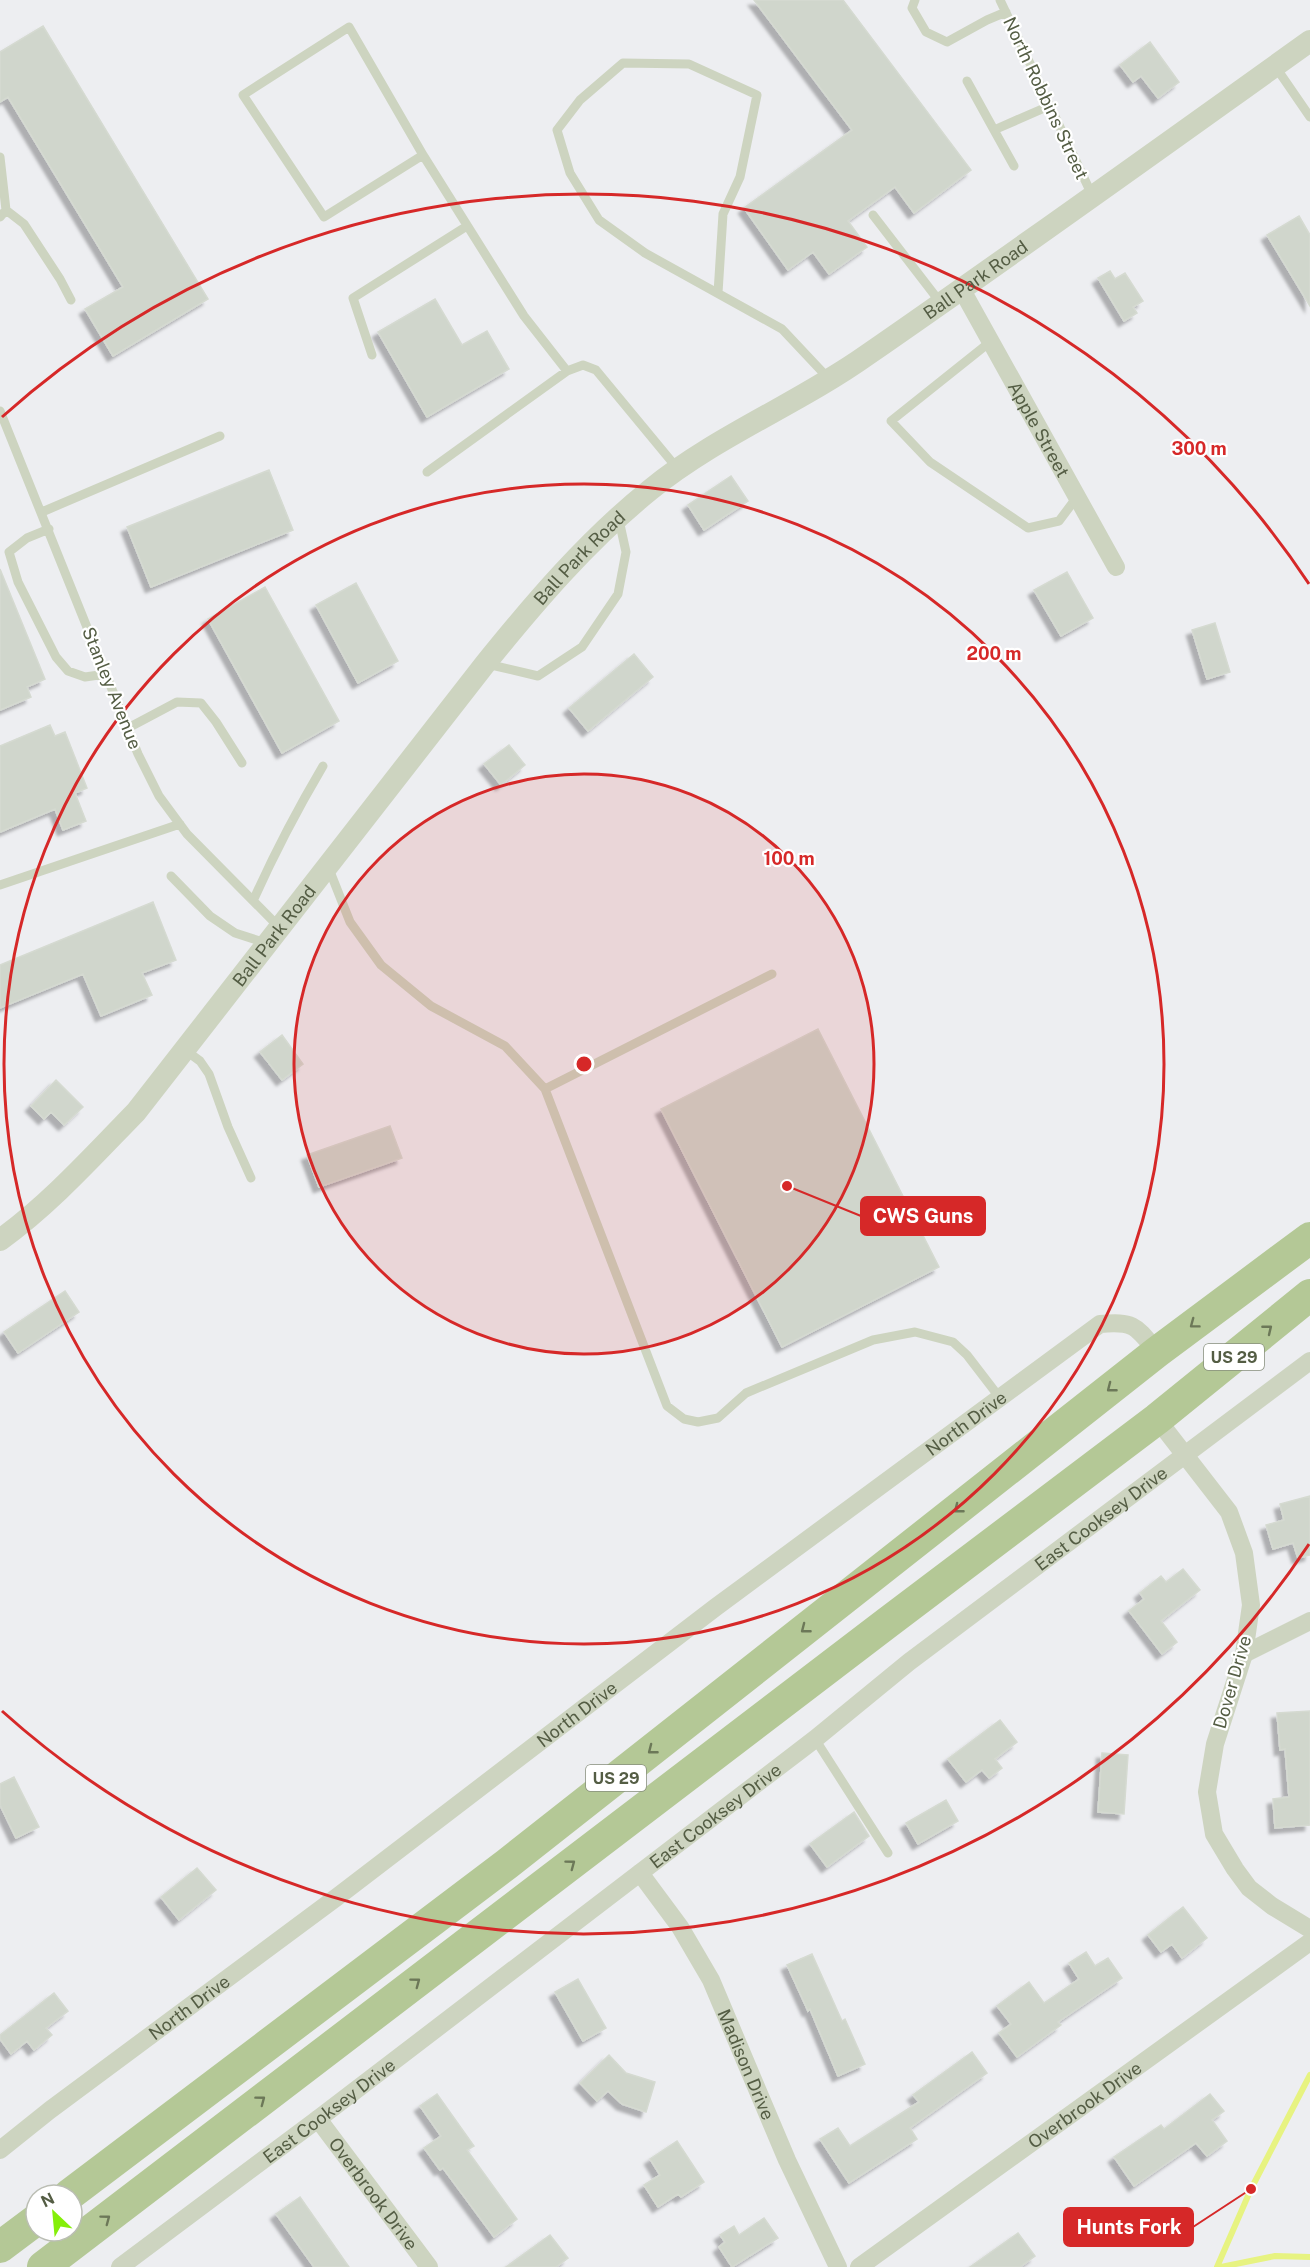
<svg xmlns="http://www.w3.org/2000/svg" width="1310" height="2267" font-family="'Public Sans',sans-serif">
<defs>
<filter id="shadow"><feDropShadow dx="-5.5" dy="5.5" stdDeviation="1.5" flood-color="#0004"/></filter>
</defs>
<rect width="100%" height="100%" fill="#edeef1"/>
<g fill="none" stroke-linecap="round" stroke-linejoin="round">
<path stroke="#e7f381" stroke-width="6" d="M 1217,2267 L 1251,2189 L 1310,2075
M 1221,2267 L 1275,2256 L 1310,2257"/>
</g>
<path fill="#d0d6cc" stroke="#d5dad1" stroke-width="1.5" filter="url(#shadow)" d="M 754,0 L 843,0 L 971,170 L 914,213 L 895,187 L 848,221 L 867,247 L 829,274 L 813,252 L 788,270 L 744,208 L 852,130 Z
M 43,26 L 208,299 L 113,356 L 85,309 L 123,287 L 8,97 L 0,102 L 0,52 Z
M 1150,42 L 1179,82 L 1158,98 L 1141,76 L 1133,82 L 1120,65 Z
M 1299,216 L 1310,235 L 1310,306 L 1267,235 Z
M 1110,271 L 1115,279 L 1125,273 L 1143,301 L 1133,307 L 1137,313 L 1124,321 L 1098,278 Z
M 435,299 L 462,345 L 487,331 L 509,369 L 427,417 L 378,332 Z
M 269,470 L 293,530 L 151,587 L 127,527 Z
M 731,476 L 748,501 L 704,530 L 688,505 Z
M 0,569 L 45,679 L 27,687 L 31,697 L 0,710 Z
M 1067,572 L 1093,618 L 1061,636 L 1034,590 Z
M 356,583 L 398,661 L 358,683 L 316,605 Z
M 265,587 L 339,721 L 282,753 L 208,619 Z
M 1215,623 L 1230,672 L 1207,679 L 1192,630 Z
M 634,654 L 653,677 L 588,731 L 569,708 Z
M 50,725 L 55,736 L 65,732 L 87,788 L 75,793 L 86,821 L 63,830 L 55,809 L 0,832 L 0,746 Z
M 509,745 L 525,765 L 501,785 L 484,764 Z
M 153,902 L 176,960 L 142,973 L 152,995 L 101,1016 L 83,974 L 0,1008 L 0,965 Z
M 818,1029 L 939,1267 L 782,1347 L 661,1109 Z
M 282,1035 L 303,1064 L 282,1080 L 260,1052 Z
M 56,1080 L 83,1107 L 64,1125 L 51,1112 L 44,1119 L 31,1106 Z
M 390,1126 L 402,1158 L 319,1187 L 307,1155 Z
M 65,1291 L 79,1312 L 18,1353 L 4,1332 Z
M 1310,1496 L 1310,1555 L 1298,1558 L 1293,1543 L 1273,1549 L 1266,1525 L 1284,1520 L 1280,1504 Z
M 1183,1569 L 1200,1590 L 1161,1621 L 1177,1642 L 1162,1654 L 1129,1611 L 1144,1599 L 1140,1593 L 1161,1576 L 1166,1582 Z
M 1310,1711 L 1310,1825 L 1275,1828 L 1273,1799 L 1289,1797 L 1285,1749 L 1280,1750 L 1277,1713 Z
M 1000,1720 L 1017,1742 L 995,1759 L 1002,1768 L 989,1778 L 982,1770 L 966,1782 L 948,1759 Z
M 1102,1753 L 1128,1755 L 1124,1814 L 1098,1812 Z
M 14,1777 L 39,1827 L 16,1838 L 0,1805 L 0,1784 Z
M 946,1800 L 958,1821 L 918,1844 L 906,1823 Z
M 854,1812 L 869,1836 L 827,1867 L 810,1844 Z
M 197,1868 L 216,1890 L 179,1920 L 161,1897 Z
M 1183,1907 L 1207,1938 L 1182,1958 L 1172,1944 L 1161,1952 L 1148,1935 Z
M 1086,1952 L 1095,1966 L 1108,1958 L 1122,1978 L 1058,2022 L 1061,2025 L 1017,2057 L 999,2033 L 1011,2024 L 997,2006 L 1029,1982 L 1044,2003 L 1079,1979 L 1069,1963 Z
M 812,1954 L 842,2021 L 845,2019 L 865,2064 L 838,2076 L 810,2009 L 808,2011 L 787,1965 Z
M 578,1979 L 606,2028 L 583,2041 L 555,1992 Z
M 54,1993 L 68,2011 L 46,2028 L 52,2035 L 34,2050 L 27,2041 L 11,2054 L 0,2039 L 0,2035 Z
M 972,2052 L 987,2073 L 910,2128 L 917,2139 L 849,2183 L 820,2139 L 838,2128 L 850,2146 L 919,2102 L 913,2095 Z
M 609,2055 L 626,2073 L 655,2082 L 646,2112 L 622,2104 L 608,2091 L 597,2101 L 580,2083 Z
M 437,2094 L 474,2146 L 467,2150 L 517,2219 L 494,2237 L 443,2168 L 440,2170 L 424,2148 L 441,2136 L 420,2106 Z
M 1210,2094 L 1224,2111 L 1212,2120 L 1227,2141 L 1207,2156 L 1196,2143 L 1134,2186 L 1114,2157 L 1161,2125 L 1164,2129 Z
M 677,2141 L 704,2182 L 681,2197 L 678,2194 L 658,2207 L 644,2185 L 660,2175 L 650,2159 Z
M 300,2197 L 349,2267 L 314,2267 L 276,2214 Z
M 764,2218 L 778,2238 L 732,2267 L 719,2247 L 725,2242 L 720,2235 L 734,2226 L 739,2235 Z
M 1018,2233 L 1035,2256 L 1020,2267 L 970,2267 Z
M 550,2235 L 568,2258 L 556,2267 L 506,2267 Z"/>
<g fill="none" stroke-linecap="round" stroke-linejoin="round">
<path stroke="#cdd4c0" stroke-width="9" d="M 915,0 L 912,8 L 926,32 L 947,42 L 987,20 L 1006,12
M 1000,0 L 1092,195
M 1275,66 L 1310,117
M 967,81 L 994,130
M 423,155 L 324,217 L 243,95 L 349,27 L 423,155 L 524,316 L 567,371 L 583,365 L 596,370 L 677,468
M 0,157 L 6,210
M 1014,166 L 994,130 L 1049,106
M 873,215 L 940,302
M 0,217 L 6,210 L 24,224 L 60,279 L 71,300
M 718,293 L 723,214 L 740,177 L 757,95 L 689,64 L 623,63 L 580,100 L 557,130 L 570,173 L 599,220 L 645,253 L 782,329 L 829,379
M 990,342 L 891,421 L 930,462 L 1028,528 L 1059,521 L 1077,497
M 372,355 L 353,298 L 467,226
M 0,411 L 138,754 L 159,796 L 187,834 L 280,928
M 427,472 L 567,371
M 42,512 L 220,436
M 49,529 L 27,538 L 9,552 L 18,582 L 56,657 L 68,671 L 85,677 L 106,674
M 487,664 L 538,676 L 582,647 L 618,594 L 626,552 L 619,520
M 128,728 L 177,702 L 201,703 L 216,722 L 242,763
M 329,869 L 350,922 L 381,965 L 431,1006 L 505,1046 L 545,1089 L 667,1406 L 684,1419 L 698,1422 L 718,1418 L 746,1393 L 873,1340 L 915,1332 L 953,1342 L 967,1355 L 1000,1398
M 171,876 L 210,916 L 235,933 L 266,943
M 0,885 L 180,824
M 253,901 C 274,854 297,810 323,766
M 185,1050 L 200,1061 L 209,1074 L 228,1127 L 251,1178
M 545,1089 L 772,974
M 815,1739 L 888,1853"/>
<g stroke="#cdd4c0" stroke-width="18">
<path id="s1" d="M 962,290 L 1116,567"/>
<path d="M 1157,1419 L 1229,1512 L 1244,1553 L 1251,1605 L 1244,1654 L 1215,1744 L 1207,1792 L 1214,1834 L 1235,1869 L 1249,1888 L 1272,1906 L 1310,1929"/>
<path d="M 1244,1654 L 1310,1621"/>
<path id="s2" d="M 640,1873 L 680,1927 L 711,1980 L 787,2160 L 838,2267"/>
<path id="s3" d="M 318,2119 L 429,2267"/>
<path id="s4" d="M 0,2150 L 50,2110 L 337,1897 L 716,1607 L 1100,1324 C 1135,1321 1136,1326 1157,1352"/>
<path id="s5" d="M 120,2267 L 318,2119 L 815,1739 L 909,1662 L 1310,1361"/>
<path id="s6" d="M 859,2267 L 1310,1942"/>
</g>
<path stroke="#cdd4c0" stroke-width="22" id="s7" d="M 0,1240 C 50,1204 93,1156 136,1112 L 485,664 C 535,602 588,540 650,490 C 716,436 798,404 867,355 C 1016,252 1163,146 1310,41"/>
<path stroke="#b4c896" stroke-width="32" d="M 69,2195 L 507,1864 L 1157,1352 L 1310,1238
M 0,2247 L 36,2220
M 43,2267 L 887,1623 L 1157,1419 L 1310,1295"/>
</g>
<defs><path id="oneway-chevron" d="M-2-3.5L2.5 0L-2 3.5" fill="none" stroke-width="1.6" stroke-linecap="round" stroke-linejoin="round" transform="scale(1.5)"/></defs>
<g stroke="#6c7858">
<use href="#oneway-chevron" transform="translate(1194 1324) rotate(143)"/>
<use href="#oneway-chevron" transform="translate(1268 1329) rotate(-39)"/>
<use href="#oneway-chevron" transform="translate(1111 1388) rotate(142)"/>
<use href="#oneway-chevron" transform="translate(958 1509) rotate(142)"/>
<use href="#oneway-chevron" transform="translate(805 1629) rotate(142)"/>
<use href="#oneway-chevron" transform="translate(652 1750) rotate(142)"/>
<use href="#oneway-chevron" transform="translate(571 1864) rotate(-37)"/>
<use href="#oneway-chevron" transform="translate(416 1982) rotate(-37)"/>
<use href="#oneway-chevron" transform="translate(261 2100) rotate(-37)"/>
<use href="#oneway-chevron" transform="translate(106 2219) rotate(-37)"/>
</g>
<circle cx="584" cy="1064" r="290" fill="#d62828" fill-opacity=".12"/>
<g fill="none" stroke="#d62828" stroke-width="3">
<circle cx="584" cy="1064" r="290"/>
<circle cx="584" cy="1064" r="580"/>
<path d="M1309 1544A870 870 0 0 1 2 1711M2 417A870 870 0 0 1 1309 584"/>
</g>
<g text-anchor="middle" dominant-baseline="central" stroke-width="4.5" stroke-linejoin="round" paint-order="stroke">
<g fill="#fff" stroke="#878e7c" stroke-width="1.5">
<rect x="1204" y="1344" width="60" height="26" rx="4.5"/>
<rect x="586" y="1765" width="60" height="26" rx="4.5"/>
</g>
<g font-size="16" font-weight="bold" fill="#545d44">
<text x="1234" y="1357">US 29</text>
<text x="616" y="1778">US 29</text>
</g>
<g font-size="18" fill="#545d44" stroke="#fff">
<text transform="translate(1046 98) rotate(65)">North Robbins Street</text>
<text stroke="none"><textPath href="#s7" startOffset="1383">Ball Park Road</textPath></text>
<text stroke="none"><textPath href="#s1" startOffset="159">Apple Street</textPath></text>
<text stroke="none"><textPath href="#s7" startOffset="897">Ball Park Road</textPath></text>
<text transform="translate(112 688) rotate(68)">Stanley Avenue</text>
<text stroke="none"><textPath href="#s7" startOffset="411">Ball Park Road</textPath></text>
<text stroke="none"><textPath href="#s4" startOffset="1209">North Drive</textPath></text>
<text stroke="none"><textPath href="#s5" startOffset="1234">East Cooksey Drive</textPath></text>
<text transform="translate(1232 1682) rotate(-74)">Dover Drive</text>
<text stroke="none"><textPath href="#s4" startOffset="723">North Drive</textPath></text>
<text stroke="none"><textPath href="#s5" startOffset="747">East Cooksey Drive</textPath></text>
<text stroke="none"><textPath href="#s4" startOffset="237">North Drive</textPath></text>
<text stroke="none"><textPath href="#s2" startOffset="220">Madison Drive</textPath></text>
<text stroke="none"><textPath href="#s6" startOffset="278">Overbrook Drive</textPath></text>
<text stroke="none"><textPath href="#s5" startOffset="261">East Cooksey Drive</textPath></text>
<text stroke="none"><textPath href="#s3" startOffset="93">Overbrook Drive</textPath></text>
</g>
</g>
<circle cx="584" cy="1064" r="9" fill="#d62828" stroke="#fff" stroke-width="3"/>
<g font-size="18" text-anchor="middle" font-weight="bold" fill="#d62828" stroke="#fff" stroke-width="4.5" stroke-linejoin="round" paint-order="stroke">
<text x="1199" y="455">300 m</text>
<text x="994" y="660">200 m</text>
<text x="789" y="865">100 m</text>
</g>
<path fill="none" stroke="#d62828" stroke-width="2" d="M787 1186L861 1216M1251 2189L1193 2227"/>
<g fill="#d62828" stroke="#fff" stroke-width="2">
<circle cx="787" cy="1186" r="6"/>
<circle cx="1251" cy="2189" r="6"/>
</g>
<g fill="#d62828" stroke="#d62828" stroke-width="2">
<rect x="861" y="1197" width="124" height="38" rx="6"/>
<rect x="1064" y="2208" width="129" height="38" rx="6"/>
</g>
<g font-size="20" text-anchor="middle" font-weight="bold" fill="#fff">
<text x="923" y="1223">CWS Guns</text>
<text x="1129" y="2234">Hunts Fork</text>
</g>
<g transform="translate(54 2213) rotate(334)"><circle r="28" fill="#ffffff" stroke="#bbbeb4" stroke-width="1.5"/>
<path d="M0-4.5L10 22L0 15L-10 22Z" fill="#85ef0a"/>
<text y="-9" font-size="16" font-weight="bold" text-anchor="middle" fill="#545d44">N</text>
</g>
</svg>
